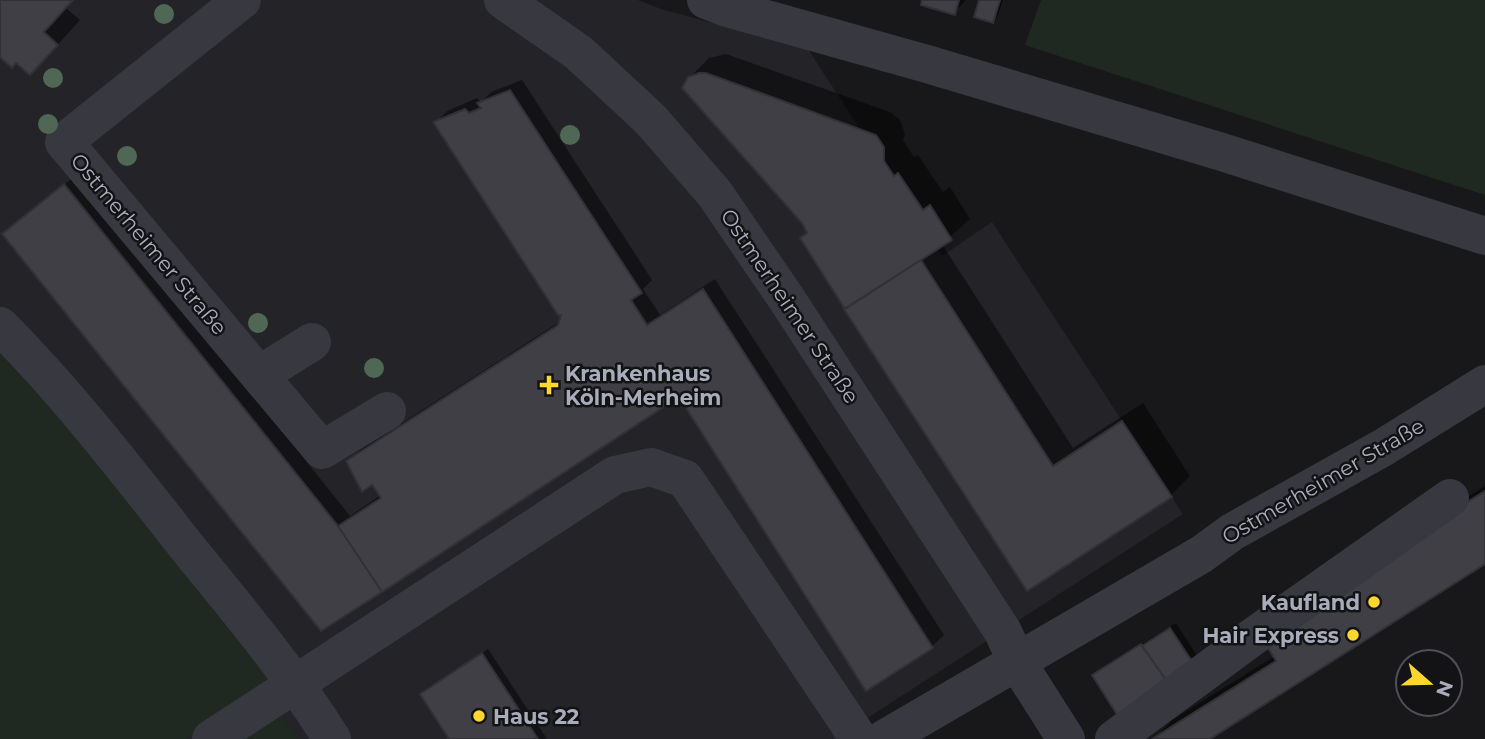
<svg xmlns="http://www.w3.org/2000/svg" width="1485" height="739" font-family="Montserrat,sans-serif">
<rect width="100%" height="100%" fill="#18181a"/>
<path fill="#242327" d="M 0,0 L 638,0 L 661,9 L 808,49 L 942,256 L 992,222 L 1183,514 L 835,739 L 0,739 Z"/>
<path fill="#1f2921" d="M 1041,0 L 1485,0 L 1485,195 L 1025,45 Z
M 0,354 L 82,443 L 271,683 L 187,739 L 0,739 Z
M 281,715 L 298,739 L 245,739 Z"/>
<path fill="#0007" d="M 0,0 L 73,0 L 66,8 L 80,20 L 54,49 L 16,61 L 0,55 Z
M 924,0 L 966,0 L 954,13 Z
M 980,0 L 1003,0 L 998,15 L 993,21 Z
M 726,54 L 890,112 L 900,120 L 905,134 L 903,140 L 914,157 L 918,155 L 943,192 L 950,187 L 970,219 L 942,244 L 1073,448 L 1143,403 L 1190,476 L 1170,496 L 1027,589 L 802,238 L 808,231 L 804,222 L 689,78 L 709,58 Z
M 522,80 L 652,280 L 643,289 L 660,315 L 715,279 L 944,635 L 932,646 L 867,689 L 680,395 L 321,629 L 5,234 L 77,174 L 350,516 L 381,495 L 373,483 L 349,462 L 360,450 L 561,321 L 563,314 L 436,122 L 447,111 L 477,98 L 481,102 L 491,92 Z
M 1485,486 L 1485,562 L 1206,739 L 1154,739 L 1172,720 L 1275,656 L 1432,519 Z
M 1176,623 L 1199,659 L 1094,675 L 1100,670 Z
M 488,649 L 547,739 L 451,739 L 422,694 Z"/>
<path fill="#3f3f45" stroke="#323136" stroke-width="2" d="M 0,0 L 73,0 L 44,32 L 58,45 L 30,75 L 16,63 L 12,68 L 0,57 Z
M 922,0 L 959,0 L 955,15 L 921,5 Z
M 979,0 L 1000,0 L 993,23 L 974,17 Z
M 699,73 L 706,73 L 876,135 L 884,147 L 884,161 L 894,176 L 898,173 L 923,210 L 930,205 L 952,240 L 845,309 L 800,238 L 807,233 L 802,223 L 682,88 L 688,77 Z
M 510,90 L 642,293 L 631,300 L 647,325 L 703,289 L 933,648 L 866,691 L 679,397 L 382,592 L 338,526 L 381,498 L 372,485 L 362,492 L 346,461 L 558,325 L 561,315 L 558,315 L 433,122 L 465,109 L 469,113 L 481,108 L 477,103 Z
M 64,184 L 338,526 L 382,592 L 321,631 L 2,234 Z
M 921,260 L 1053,466 L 1122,421 L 1172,497 L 1027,591 L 844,309 Z
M 1485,491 L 1485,564 L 1210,739 L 1152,739 L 1276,661 L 1264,641 L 1410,538 Z
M 1170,628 L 1195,666 L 1168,683 L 1142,646 Z
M 1141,644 L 1168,683 L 1118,716 L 1092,675 Z
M 482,653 L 538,739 L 449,739 L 420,694 Z"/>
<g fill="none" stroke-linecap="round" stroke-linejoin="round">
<path stroke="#383840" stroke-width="38" d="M 242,0 L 64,142 L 259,375 L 312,342
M 503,0 L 579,53 L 651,120 L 715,194 L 786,298 L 972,584 L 1003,632 L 1017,662 L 1066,739
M 706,0 L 727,8 L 927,64 L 1222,152 L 1485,236
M 0,326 C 67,393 128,472 187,547 C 237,609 290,671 332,739
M 259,375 L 322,450 L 387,411
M 211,739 L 615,475 L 651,467 L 685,479 L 859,739
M 884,739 L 1202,554 L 1232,532 L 1384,447 L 1485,384
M 1114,739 L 1254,636 L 1450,498"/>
</g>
<g fill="#506755">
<circle cx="164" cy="14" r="10"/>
<circle cx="53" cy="78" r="10"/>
<circle cx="48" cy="124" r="10"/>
<circle cx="570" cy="135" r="10"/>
<circle cx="127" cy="156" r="10"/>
<circle cx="258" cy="323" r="10"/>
<circle cx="374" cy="368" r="10"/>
</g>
<g fill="#ffd62b" stroke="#131315" stroke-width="2.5">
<path d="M545.5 374.5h7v7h7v7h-7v7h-7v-7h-7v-7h7z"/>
<circle cx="1374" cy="602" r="7"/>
<circle cx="1353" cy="635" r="7"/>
<circle cx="479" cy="716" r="7"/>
</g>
<g text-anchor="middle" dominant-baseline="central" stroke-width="5" stroke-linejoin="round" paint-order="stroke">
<g font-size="21" fill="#a8acbb" stroke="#131315">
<text transform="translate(149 244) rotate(50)">Ostmerheimer Straße</text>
<text transform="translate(790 306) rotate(56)">Ostmerheimer Straße</text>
<text transform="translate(1323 481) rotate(-30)">Ostmerheimer Straße</text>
</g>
<g font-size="21" font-weight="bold" fill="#a8acbb" stroke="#131315" text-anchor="start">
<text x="565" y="373">Krankenhaus<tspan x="565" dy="24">Köln-Merheim</tspan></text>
<text x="1360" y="602" text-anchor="end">Kaufland</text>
<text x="1339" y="635" text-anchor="end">Hair Express</text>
<text x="493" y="716">Haus 22</text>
</g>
</g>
<g transform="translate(1429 683) rotate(110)"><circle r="33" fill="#131315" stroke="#4f5057" stroke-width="2"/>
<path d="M0-5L12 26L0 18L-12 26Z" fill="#ffd62b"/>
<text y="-10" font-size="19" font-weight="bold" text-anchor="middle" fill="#a8acbb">N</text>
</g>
</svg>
